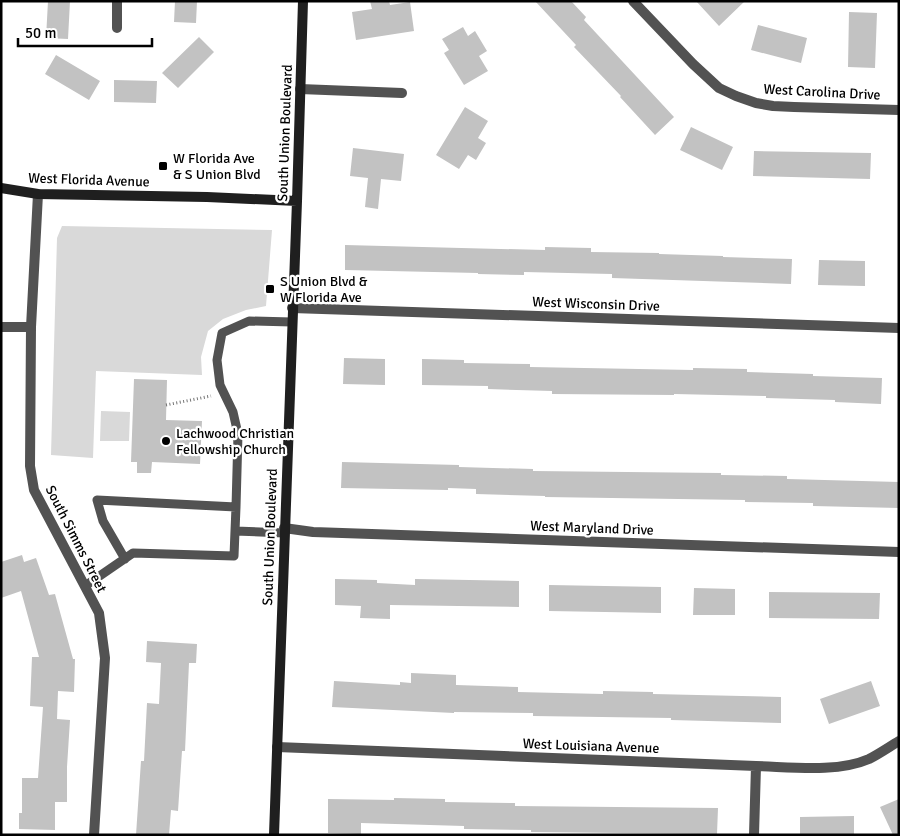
<svg xmlns="http://www.w3.org/2000/svg" width="900" height="836" font-family="Signika,sans-serif">
<rect width="100%" height="100%" fill="#fff"/>
<path fill="#d9d9d9" d="M 62,226 L 272,230 L 266,306 L 246,310 L 223,319 L 208,331 L 201,357 L 202,375 L 96,371 L 93,458 L 51,455 L 57,238 Z
M 101,411 L 130,412 L 129,441 L 100,441 Z"/>
<path fill="#c2c2c2" d="M 48,1 L 70,1 L 68,39 L 46,38 Z
M 175,1 L 197,1 L 196,23 L 174,22 Z
M 370,1 L 389,1 L 390,5 L 410,2 L 414,31 L 356,40 L 352,12 L 372,9 Z
M 535,1 L 571,1 L 586,17 L 584,20 L 674,117 L 655,135 L 620,97 L 621,96 L 574,47 L 576,45 Z
M 696,1 L 745,1 L 719,26 Z
M 849,12 L 877,13 L 875,68 L 848,67 Z
M 758,25 L 807,38 L 801,63 L 751,50 Z
M 463,27 L 468,36 L 475,31 L 487,51 L 479,56 L 488,71 L 464,85 L 444,53 L 449,50 L 442,39 Z
M 199,37 L 214,52 L 178,88 L 162,73 Z
M 56,55 L 100,81 L 89,100 L 45,74 Z
M 114,80 L 157,81 L 156,103 L 114,102 Z
M 465,107 L 488,121 L 478,138 L 486,143 L 476,160 L 468,155 L 459,169 L 436,155 Z
M 691,127 L 733,147 L 722,170 L 680,150 Z
M 353,148 L 404,154 L 401,181 L 381,179 L 378,209 L 365,207 L 368,178 L 350,176 Z
M 754,151 L 871,153 L 870,179 L 753,176 Z
M 345,245 L 545,250 L 545,247 L 591,248 L 591,252 L 659,253 L 659,254 L 723,256 L 723,257 L 792,259 L 791,284 L 612,278 L 612,274 L 524,272 L 524,275 L 478,274 L 478,273 L 345,270 Z
M 819,260 L 865,261 L 865,286 L 818,285 Z
M 344,358 L 385,359 L 385,385 L 343,384 Z
M 422,359 L 464,360 L 464,363 L 530,364 L 530,367 L 693,370 L 693,368 L 747,369 L 747,372 L 813,374 L 813,376 L 882,378 L 881,404 L 835,402 L 835,400 L 766,398 L 766,396 L 674,394 L 674,395 L 552,394 L 552,391 L 488,389 L 488,386 L 422,385 Z
M 134,379 L 167,380 L 166,420 L 202,421 L 200,464 L 152,462 L 151,473 L 137,473 L 137,462 L 131,462 Z
M 342,462 L 459,465 L 459,467 L 533,469 L 533,471 L 721,473 L 721,475 L 787,476 L 787,479 L 899,482 L 899,508 L 813,506 L 813,503 L 745,502 L 745,500 L 545,497 L 545,496 L 476,494 L 476,489 L 448,488 L 448,490 L 341,488 Z
M 22,555 L 24,562 L 36,558 L 49,595 L 55,594 L 73,659 L 75,659 L 74,692 L 58,691 L 57,719 L 70,720 L 67,767 L 67,802 L 55,802 L 55,830 L 19,829 L 19,813 L 22,813 L 22,778 L 38,778 L 43,707 L 30,706 L 32,657 L 39,657 L 21,591 L 1,598 L 1,562 Z
M 335,579 L 377,580 L 377,583 L 415,585 L 415,579 L 519,581 L 519,607 L 390,605 L 390,619 L 360,618 L 361,606 L 335,605 Z
M 549,585 L 661,587 L 661,613 L 549,611 Z
M 694,588 L 735,589 L 735,615 L 693,615 Z
M 769,592 L 880,593 L 879,619 L 769,618 Z
M 147,641 L 197,644 L 196,663 L 189,663 L 185,751 L 182,751 L 178,811 L 171,810 L 169,835 L 136,835 L 141,761 L 144,761 L 147,703 L 159,704 L 161,663 L 146,662 Z
M 411,673 L 456,675 L 456,685 L 518,687 L 518,692 L 603,694 L 603,691 L 653,692 L 653,694 L 781,697 L 781,723 L 671,720 L 671,718 L 533,716 L 533,713 L 454,712 L 454,713 L 332,707 L 334,681 L 400,685 L 400,682 L 411,683 Z
M 871,681 L 880,706 L 829,724 L 820,699 Z
M 394,798 L 445,799 L 445,802 L 515,803 L 515,806 L 718,808 L 717,834 L 531,832 L 531,830 L 464,829 L 464,826 L 361,823 L 361,834 L 328,833 L 328,799 L 394,800 Z
M 899,799 L 899,835 L 893,835 L 880,807 Z
M 854,816 L 854,835 L 800,835 L 800,817 Z"/>
<g fill="none" stroke-linecap="round" stroke-linejoin="round">
<path stroke="#747474" stroke-width="3" stroke-dasharray="1 2.5" stroke-linecap="butt" d="M 166,405 L 211,396"/>
<path stroke="#525252" stroke-width="9" d="M 236,507 L 238,434 L 233,412 L 220,385 L 217,360 L 222,333 L 249,321 L 292,322
M 125,559 L 103,521 L 97,500 L 236,507 L 235,531
M 85,586 L 133,553 L 234,556 L 235,531 L 284,533"/>
<path stroke="#525252" stroke-width="10" d="M 633,1 L 693,64 L 719,88 L 736,96 L 756,103 L 773,106 L 794,107 L 899,110
M 117,28 L 117,1
M 300,89 L 402,93
M 38,194 L 31,327 L 30,466 L 34,490 L 99,613 L 105,658 L 94,835
M 292,308 L 899,328
M 1,327 L 31,327
M 284,528 L 313,532 L 899,552
M 277,747 L 756,766 C 791,767 837,773 869,759 C 879,754 889,747 899,741
M 754,835 L 756,766"/>
<path stroke="#1f1f1f" stroke-width="10" d="M 1,188 L 38,194 L 207,197 L 297,201
M 274,835 L 297,201 L 303,1"/>
</g>
<g fill="#000" stroke="#fff" stroke-width="2">
<rect x="158" y="161" width="10" height="10" rx="2.5"/>
<rect x="265" y="284" width="10" height="10" rx="2.5"/>
<circle cx="166" cy="441" r="5"/>
</g>
<g text-anchor="middle" dominant-baseline="central" stroke-width="4.5" stroke-linejoin="round" paint-order="stroke">
<g font-size="14" fill="#000" stroke="#fff">
<text transform="translate(822 92) rotate(3)">West Carolina Drive</text>
<text transform="translate(285 133) rotate(-88)">South Union Boulevard</text>
<text transform="translate(89 180) rotate(2)">West Florida Avenue</text>
<text transform="translate(596 304) rotate(2)">West Wisconsin Drive</text>
<text transform="translate(592 528) rotate(2)">West Maryland Drive</text>
<text transform="translate(270 537) rotate(-88)">South Union Boulevard</text>
<text transform="translate(76 539) rotate(63)">South Simms Street</text>
<text transform="translate(591 746) rotate(2)">West Louisiana Avenue</text>
</g>
<g font-size="14" fill="#000" stroke="#fff" text-anchor="start">
<text x="173" y="158">W Florida Ave<tspan x="173" dy="16">&amp; S Union Blvd</tspan></text>
<text x="280" y="281">S Union Blvd &amp;<tspan x="280" dy="16">W Florida Ave</tspan></text>
<text x="176" y="433">Lachwood Christian<tspan x="176" dy="16">Fellowship Church</tspan></text>
</g>
</g>
<rect width="900" height="836" fill="none" stroke="#000000" stroke-width="5"/>
<path d="M18 38v8h134v-8" fill="none" stroke="#000000" stroke-width="2.5"/>
<text x="25" y="38" font-size="15" fill="#000000" stroke="#ffffff" stroke-width="4" paint-order="stroke">50 m</text>
</svg>
